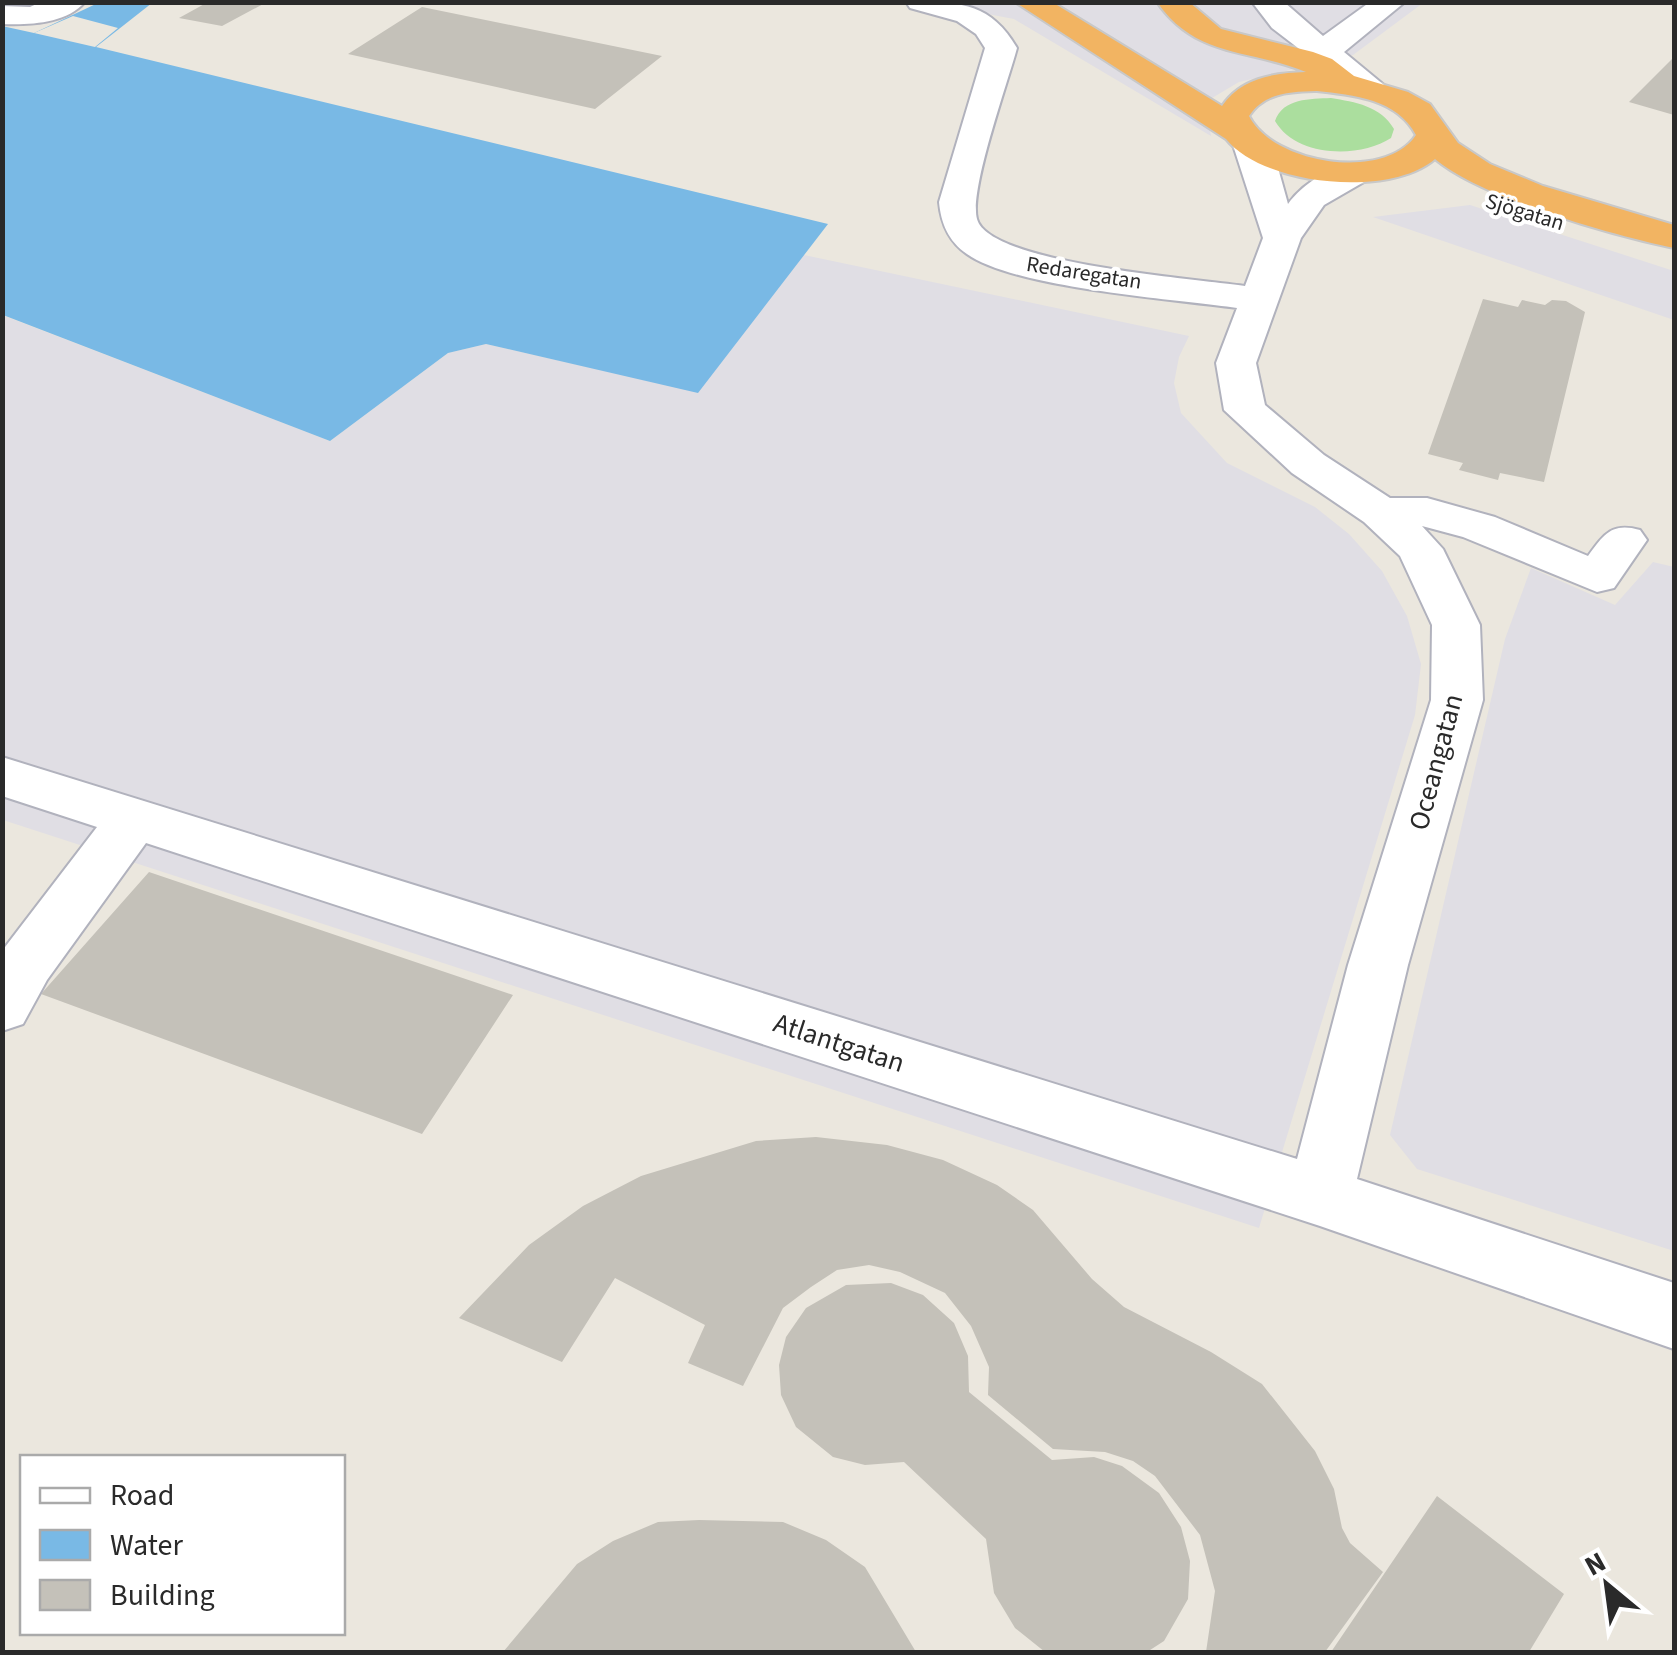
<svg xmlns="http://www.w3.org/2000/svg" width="1677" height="1655" font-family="'Source Sans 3',sans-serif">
<rect width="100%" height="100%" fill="#ebe7de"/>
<path fill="#e0dee4" d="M 930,3 L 1423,3 L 1353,55 L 1239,82 L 1212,98 L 1208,120 L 1211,136 L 1014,19 Z
M 1470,205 L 1674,271 L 1674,320 L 1373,217 Z
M 804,255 L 1189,336 L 1179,357 L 1174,383 L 1181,413 L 1227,463 L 1315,507 L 1349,534 L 1382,571 L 1407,616 L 1421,664 L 1415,715 L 1259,1228 L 3,820 L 2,315 L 330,441 L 448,353 L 486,344 L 698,392 Z
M 1653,562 L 1674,567 L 1674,1251 L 1417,1169 L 1390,1135 L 1505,639 L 1531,568 L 1615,605 Z"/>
<path fill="#abde9e" d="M 1331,98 C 1355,102 1381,106 1394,129 L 1391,138 C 1359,159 1296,157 1275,121 C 1283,98 1310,99 1331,98 Z"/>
<path fill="#79b9e5" d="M 98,3 L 152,3 L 96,47 L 828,224 L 698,393 L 486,344 L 448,353 L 330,441 L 3,315 L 2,26 L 34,33 Z"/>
<path fill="#ebe7de" d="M 73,16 L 118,28 L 95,47 L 34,33 Z"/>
<path fill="#c4c1b9" d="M 208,2 L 267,2 L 222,26 L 179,18 Z
M 422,7 L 662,56 L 595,109 L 348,54 Z
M 1674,57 L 1674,115 L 1629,102 Z
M 1483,299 L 1518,307 L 1522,300 L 1545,305 L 1552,300 L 1566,301 L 1585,312 L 1544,482 L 1500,473 L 1498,480 L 1459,470 L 1463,463 L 1428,454 Z
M 149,872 L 513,995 L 422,1134 L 41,994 Z
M 816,1137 L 887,1145 L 943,1160 L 997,1185 L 1033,1210 L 1092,1279 L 1124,1307 L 1211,1352 L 1262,1384 L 1315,1451 L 1334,1489 L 1342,1528 L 1350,1543 L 1383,1572 L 1325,1652 L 1206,1652 L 1215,1591 L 1200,1535 L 1155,1476 L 1133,1461 L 1105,1452 L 1053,1449 L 988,1395 L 989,1367 L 971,1326 L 945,1293 L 900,1272 L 869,1265 L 837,1270 L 811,1287 L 783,1308 L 743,1386 L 688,1363 L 705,1325 L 615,1278 L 562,1362 L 459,1318 L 529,1245 L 583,1206 L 641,1176 L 756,1141 Z
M 891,1283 L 923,1295 L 954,1323 L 968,1356 L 969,1392 L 1052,1460 L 1094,1457 L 1122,1466 L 1159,1493 L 1181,1527 L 1190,1561 L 1188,1599 L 1164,1641 L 1147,1652 L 1045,1652 L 1015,1628 L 994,1593 L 986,1539 L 904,1462 L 865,1465 L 833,1457 L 796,1427 L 781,1395 L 779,1365 L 786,1337 L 806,1308 L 846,1285 Z
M 1437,1496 L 1564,1594 L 1529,1652 L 1331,1652 Z
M 699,1520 L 783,1522 L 826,1540 L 865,1567 L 916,1652 L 503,1652 L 577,1564 L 613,1541 L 658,1522 Z"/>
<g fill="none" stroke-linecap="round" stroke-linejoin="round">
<defs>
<path id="minor" d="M 41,2 L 85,2 C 66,24 29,25 2,24 L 2,6 L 30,7 Z
M 906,2 C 957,2 989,0 1017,48 C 1008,82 969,190 977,219 C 989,264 1199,279 1245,286 L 1263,238 L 1233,145 L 1238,138 L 1250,135 L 1262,138 L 1278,168 L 1288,204 C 1304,182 1341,158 1369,165 L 1375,172 L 1369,179 L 1324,205 L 1301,238 L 1256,363 L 1265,405 L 1324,455 L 1390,498 L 1427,498 L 1495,517 L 1588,556 C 1604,534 1612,522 1640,530 L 1647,540 L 1614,588 L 1597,592 L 1463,537 L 1422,526 L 1443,549 L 1480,625 L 1483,700 L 1408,965 L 1357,1179 L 1674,1283 L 1674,1349 L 1320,1226 L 146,843 L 47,980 L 23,1024 L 2,1031 L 2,951 L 97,827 L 2,796 L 2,757 L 1297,1159 L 1348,965 L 1431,700 L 1432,625 L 1400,556 L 1364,522 L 1292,473 L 1224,410 L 1216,363 L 1237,308 C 1172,299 1015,288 967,254 C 948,241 941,223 939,202 L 985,48 L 976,34 L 957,21 L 910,8 Z
M 1252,2 L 1284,2 L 1323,36 L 1370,2 L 1405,2 L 1344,52 L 1390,90 L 1386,97 L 1362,97 L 1272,28 Z"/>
<path id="highway" d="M 1015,2 L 1052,2 L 1222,106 C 1241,78 1273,73 1306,72 C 1248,48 1197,59 1157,2 L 1189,2 L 1221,29 L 1313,52 L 1332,59 L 1354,76 L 1408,92 L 1430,104 L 1458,143 L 1490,164 L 1543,186 L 1674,225 L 1674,248 C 1613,235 1481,198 1435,159 C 1390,198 1264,186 1226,139 ZM 1317,91 C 1354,95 1397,99 1416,135 C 1385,182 1273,164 1249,116 C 1265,92 1290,92 1317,91 Z"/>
</defs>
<use href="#minor" stroke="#b1b2bd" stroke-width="4"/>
<use href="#highway" stroke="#c8c8c8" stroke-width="4"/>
<use href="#minor" fill="#fff" fill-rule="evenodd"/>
<use href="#highway" fill="#f2b462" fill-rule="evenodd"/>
</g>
<g text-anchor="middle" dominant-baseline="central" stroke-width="8" stroke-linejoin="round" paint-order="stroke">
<g font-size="22" fill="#2a2a2a" stroke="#fff">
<text transform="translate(1525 212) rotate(17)">Sjögatan</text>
<text transform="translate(1084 273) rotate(9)">Redaregatan</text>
</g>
<g font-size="28" fill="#2a2a2a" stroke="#fff">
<text transform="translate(1436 762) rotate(-75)">Oceangatan</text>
<text transform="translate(839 1043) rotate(18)">Atlantgatan</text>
</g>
</g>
<rect width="1677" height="1655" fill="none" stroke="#2a2a2a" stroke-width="10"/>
<rect x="20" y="1455" width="325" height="180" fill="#ffffff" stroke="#aaaaaa" stroke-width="2.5"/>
<rect x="40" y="1488" width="50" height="15" fill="#ffffff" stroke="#aaaaaa" stroke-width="2.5"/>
<text x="110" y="1505" font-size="30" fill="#2a2a2a">Road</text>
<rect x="40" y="1530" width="50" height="30" fill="#79b9e5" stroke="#aaaaaa" stroke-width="2.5"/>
<text x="110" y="1555" font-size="30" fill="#2a2a2a">Water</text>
<rect x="40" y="1580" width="50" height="30" fill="#c4c1b9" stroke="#aaaaaa" stroke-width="2.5"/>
<text x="110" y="1605" font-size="30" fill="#2a2a2a">Building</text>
<g transform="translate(1607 1585) rotate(331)" stroke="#ffffff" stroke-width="8" paint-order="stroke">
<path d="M0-8L18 38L0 25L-18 38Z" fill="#2a2a2a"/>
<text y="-15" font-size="28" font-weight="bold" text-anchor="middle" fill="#2a2a2a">N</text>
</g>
</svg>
